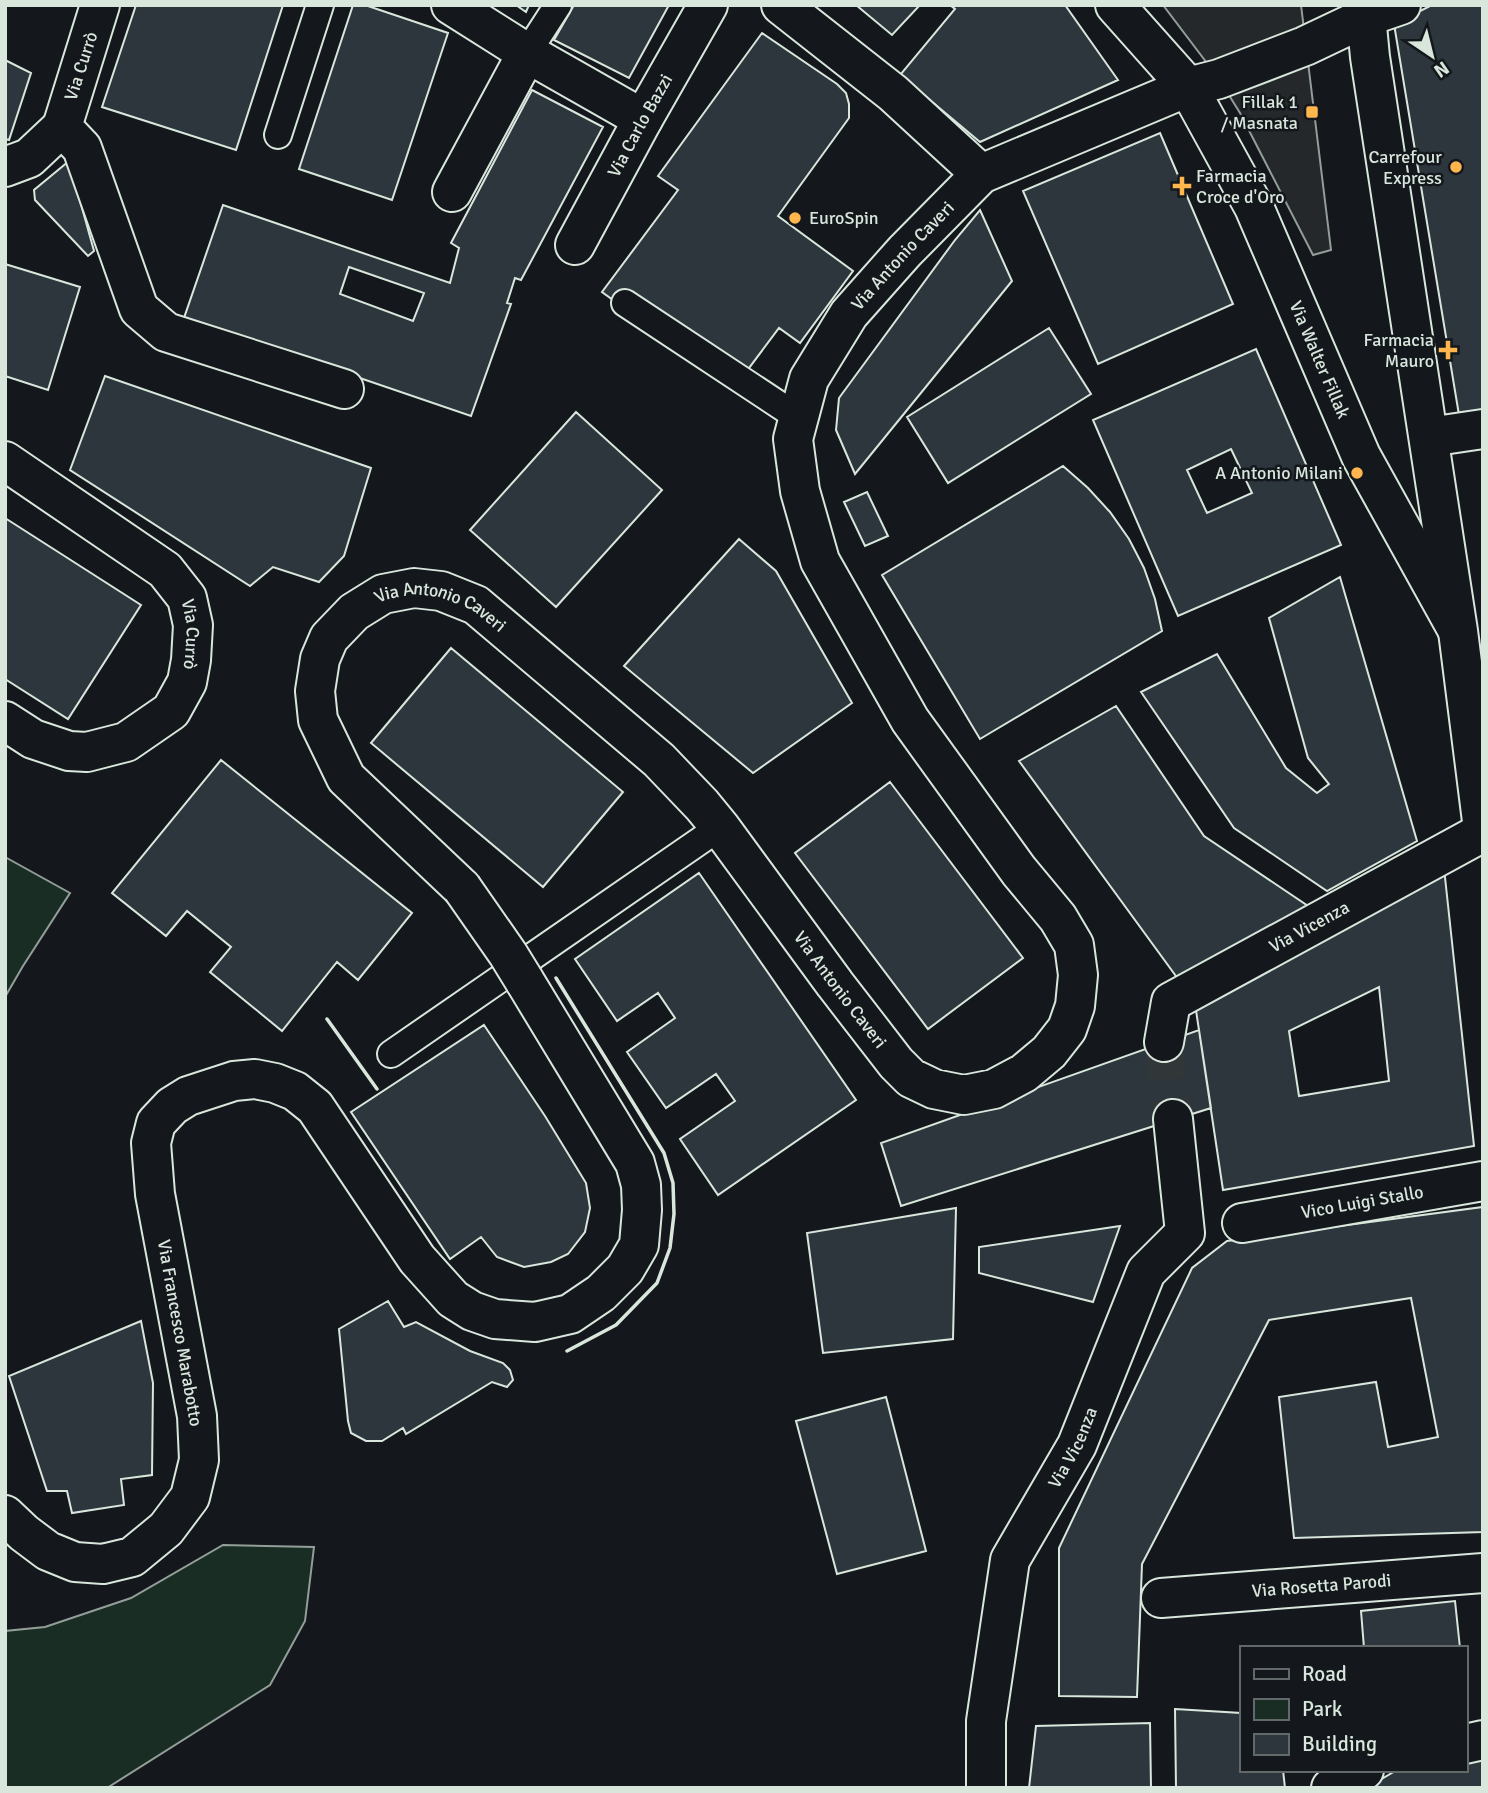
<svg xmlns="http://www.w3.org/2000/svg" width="1488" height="1793" font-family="Signika,sans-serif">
<rect width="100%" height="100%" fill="#14181c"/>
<path fill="#1a2d24" stroke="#939e99" stroke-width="2" d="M 5,857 L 70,893 L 23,966 L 5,997 Z
M 223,1545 L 314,1547 L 305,1621 L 270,1685 L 107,1788 L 5,1788 L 5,1631 L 45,1627 L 131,1598 Z"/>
<path fill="#24282b" stroke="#939e99" stroke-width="2" d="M 1163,5 L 1301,5 L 1331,250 L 1313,255 L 1240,113 L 1219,79 Z"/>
<path fill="#2c363c" stroke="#d8e6dc" stroke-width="2" fill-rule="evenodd" d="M 136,5 L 283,5 L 236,150 L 102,107 Z
M 353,5 L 365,5 L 448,33 L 392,200 L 299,169 Z
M 516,5 L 529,5 L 526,12 Z
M 574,5 L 669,5 L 629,78 L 554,40 Z
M 856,5 L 920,5 L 892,35 Z
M 950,5 L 1065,5 L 1118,80 L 980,142 L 900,75 L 955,9 Z
M 1432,5 L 1483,5 L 1483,417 L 1460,421 L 1394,24 Z
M 762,33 L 837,84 L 846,93 L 849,104 L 849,118 L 778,216 L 853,271 L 800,343 L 779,328 L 734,388 L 602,292 L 678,190 L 658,176 Z
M 5,60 L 31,73 L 9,140 L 5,139 Z
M 532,90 L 603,127 L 521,280 L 515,278 L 507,303 L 511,304 L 471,416 L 184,318 L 223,205 L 450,283 L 459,248 L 451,243 ZM 349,267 L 424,293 L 413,321 L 340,294 Z
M 1160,133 L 1233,304 L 1098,364 L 1023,191 Z
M 69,161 L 94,251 L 88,256 L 35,200 L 34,190 Z
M 980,210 L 1012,281 L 855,474 L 836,430 L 839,398 L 955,240 Z
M 5,264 L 80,287 L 48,390 L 5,376 Z
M 1049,328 L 1091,394 L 948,483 L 907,417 Z
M 1256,349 L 1341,545 L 1178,616 L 1093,420 ZM 1231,449 L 1252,493 L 1207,513 L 1187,470 Z
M 105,376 L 371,468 L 344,556 L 319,582 L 273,567 L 250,586 L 70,470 Z
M 576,412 L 662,490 L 556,607 L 470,530 Z
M 1063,466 L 1088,488 L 1110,512 L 1129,539 L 1144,568 L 1155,599 L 1162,631 L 980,739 L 882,575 Z
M 867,492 L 888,536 L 865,546 L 844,502 Z
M 5,518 L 141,605 L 68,719 L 5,679 Z
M 739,539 L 776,571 L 852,703 L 753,773 L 624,666 Z
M 1340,577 L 1417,841 L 1327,891 L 1234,828 L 1141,692 L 1217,654 L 1286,768 L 1317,793 L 1329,784 L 1308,758 L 1269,618 Z
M 451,648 L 623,792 L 543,887 L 371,743 Z
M 1116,706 L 1204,836 L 1311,908 L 1181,983 L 1019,761 Z
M 221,760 L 412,913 L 358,980 L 337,962 L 282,1031 L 210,972 L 231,947 L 187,911 L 166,936 L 112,893 Z
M 890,782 L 1023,958 L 928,1029 L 795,853 Z
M 1444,868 L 1474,1146 L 1223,1190 L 1194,997 ZM 1379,987 L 1389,1081 L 1299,1096 L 1289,1031 Z
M 699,873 L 856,1100 L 718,1195 L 680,1139 L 735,1101 L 716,1074 L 666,1108 L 627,1052 L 675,1018 L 658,993 L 617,1021 L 575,959 Z
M 484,1025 L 545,1116 L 586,1183 L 590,1208 L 585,1232 L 568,1254 L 551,1262 L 524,1267 L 497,1257 L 481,1237 L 450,1259 L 351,1112 Z
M 1199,1030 L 1211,1108 L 901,1206 L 881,1143 Z
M 1483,1207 L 1483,1532 L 1294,1538 L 1279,1397 L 1376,1382 L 1388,1447 L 1438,1437 L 1411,1298 L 1269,1320 L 1142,1564 L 1137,1697 L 1059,1696 L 1059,1548 L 1192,1268 L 1227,1241 Z
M 956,1208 L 953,1339 L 823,1353 L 807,1233 Z
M 1120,1226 L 1093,1302 L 979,1273 L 979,1247 Z
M 388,1301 L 404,1327 L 416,1322 L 470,1351 L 503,1363 L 510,1370 L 513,1380 L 507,1387 L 492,1382 L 406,1434 L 403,1428 L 382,1441 L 366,1441 L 351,1433 L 348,1421 L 339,1329 Z
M 141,1321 L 153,1383 L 152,1475 L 121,1479 L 124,1505 L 72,1513 L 67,1491 L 47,1491 L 9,1376 Z
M 886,1397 L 926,1551 L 837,1574 L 796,1421 Z
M 1455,1601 L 1460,1648 L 1364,1648 L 1361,1611 Z
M 1175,1709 L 1241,1713 L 1241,1770 L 1283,1770 L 1285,1788 L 1176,1788 Z
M 1150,1723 L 1151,1788 L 1029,1788 L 1036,1726 Z
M 1483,1752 L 1483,1788 L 1366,1788 L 1397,1770 L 1465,1770 L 1465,1754 Z"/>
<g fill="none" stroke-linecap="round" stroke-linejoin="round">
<path stroke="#313739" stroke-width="38" stroke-dasharray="38 19" stroke-linecap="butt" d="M 1164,1042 L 1173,1119"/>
<defs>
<path id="service" d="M 527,53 L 558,5
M 278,135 L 320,5
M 625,303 L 799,418
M 391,1054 L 720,827"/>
<g id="minor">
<path d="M 100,5 L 62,127 L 82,148 L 139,309 L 166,332 L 344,389"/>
<path d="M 451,5 L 527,53 L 643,119"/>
<path d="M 781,5 L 893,93 L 981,174"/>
<path id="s1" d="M 1115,5 L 1188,87 L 1254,207 L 1361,456 L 1457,629"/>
<path d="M 5,167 L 29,158 L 62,127"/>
<path d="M 452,192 L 527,53"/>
<path id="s2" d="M 575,245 L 643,119 L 708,5"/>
<path d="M 1429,437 L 1483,429"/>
<path id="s3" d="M 5,461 L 165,570 L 187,598 L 193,625 L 191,660 L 187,682 L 171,711 L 126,742 L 87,752 L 69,751 L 33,739 L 5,721"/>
<path id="s4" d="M 462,888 L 346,778 L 318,720 L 315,691 L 320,659 L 329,638 L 354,612 L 383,594 L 414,588 L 441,591 L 476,605 L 659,760 L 702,805 L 720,827 L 835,984 L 896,1063 L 911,1078 L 934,1089 L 964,1095 L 994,1089 L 1024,1073 L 1049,1052 L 1067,1029 L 1075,1006 L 1078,975 L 1074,945 L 1058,918 L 1019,871 L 910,720 L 820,561 L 800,491 L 793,439 L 809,379 L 849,314 L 905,251 L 981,174 L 1188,87 L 1219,79 L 1305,46 L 1366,17 L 1401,5"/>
<path id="s5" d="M 1164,1042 L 1171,1002 L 1483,832"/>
<path id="s6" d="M 1242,1223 L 1483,1181"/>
<path d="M 5,1515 L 24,1533 L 48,1551 L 75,1562 L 103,1564 L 132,1557 L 166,1529 L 190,1497 L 199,1460 L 197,1416 L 155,1194 L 151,1143 L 156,1123 L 172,1106 L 188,1096 L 234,1081 L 255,1079 L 275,1083 L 295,1091 L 315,1107 L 417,1259 L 453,1299 L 472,1311 L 495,1319 L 535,1322 L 570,1314 L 601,1293 L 625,1269 L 639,1245 L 642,1210 L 641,1185 L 635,1163 L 524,980"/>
<path id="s7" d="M 1161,1598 L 1483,1573"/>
<path d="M 1465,1744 L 1483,1740"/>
<path id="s8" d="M 986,1788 L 986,1721 L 1010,1560 L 1077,1445 L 1146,1272 L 1185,1233 L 1173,1119"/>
<path d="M 1331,1788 L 1364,1770"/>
</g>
<path id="secondary" d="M 1365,5 L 1370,57 L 1458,631 L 1483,829"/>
</defs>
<use href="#service" stroke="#d8e6dc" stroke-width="30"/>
<use href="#minor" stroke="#d8e6dc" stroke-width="42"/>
<use href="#secondary" stroke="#d8e6dc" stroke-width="42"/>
<use href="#service" stroke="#14181c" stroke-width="26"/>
<use href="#minor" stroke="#14181c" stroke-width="38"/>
<use href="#secondary" stroke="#14181c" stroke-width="38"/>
<defs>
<path id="minor-bridge" d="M 462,888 L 508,954 L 524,980"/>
</defs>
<use href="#minor-bridge" stroke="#d8e6dc" stroke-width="42" stroke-linecap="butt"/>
<use href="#minor-bridge" stroke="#14181c" stroke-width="38"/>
<path stroke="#d8e6dc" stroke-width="3.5" d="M 556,978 L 664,1153 L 673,1183 L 674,1214 L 670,1248 L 657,1283 L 616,1325 L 567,1351
M 327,1019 L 377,1089"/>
</g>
<g fill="#ffb74d" stroke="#14181c" stroke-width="2.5">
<rect x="1305" y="105" width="14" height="14" rx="3.5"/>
<circle cx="1456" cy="167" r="7"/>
<path d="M1178.5 175.5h7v7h7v7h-7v7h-7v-7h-7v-7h7z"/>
<circle cx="795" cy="218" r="7"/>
<path d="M1444.5 339.5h7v7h7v7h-7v7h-7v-7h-7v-7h7z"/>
<circle cx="1357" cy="473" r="7"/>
</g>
<g text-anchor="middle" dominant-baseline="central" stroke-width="5" stroke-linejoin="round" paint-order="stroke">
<g font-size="18" fill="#d8e6dc" stroke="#14181c">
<text transform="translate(81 66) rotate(-72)">Via Currò</text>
<text stroke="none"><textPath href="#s2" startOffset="136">Via Carlo Bazzi</textPath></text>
<text stroke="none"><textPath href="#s4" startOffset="2194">Via Antonio Caveri</textPath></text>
<text stroke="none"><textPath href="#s1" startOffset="413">Via Walter Fillak</textPath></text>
<text stroke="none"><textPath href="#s4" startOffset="441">Via Antonio Caveri</textPath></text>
<text stroke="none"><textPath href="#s3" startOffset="266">Via Currò</textPath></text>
<text stroke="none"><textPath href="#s5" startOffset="198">Via Vicenza</textPath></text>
<text stroke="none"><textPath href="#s4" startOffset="1008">Via Antonio Caveri</textPath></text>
<text stroke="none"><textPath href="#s6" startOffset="122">Vico Luigi Stallo</textPath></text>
<text transform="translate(180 1333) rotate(80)">Via Francesco Marabotto</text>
<text stroke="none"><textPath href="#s8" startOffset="359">Via Vicenza</textPath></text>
<text stroke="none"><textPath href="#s7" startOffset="161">Via Rosetta Parodi</textPath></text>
</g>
<g font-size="18" fill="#d8e6dc" stroke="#14181c" text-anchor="end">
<text x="1298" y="102">Fillak 1<tspan x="1298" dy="21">/ Masnata</tspan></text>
<text x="1442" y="157">Carrefour<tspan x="1442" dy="21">Express</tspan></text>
<text x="1196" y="176" text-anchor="start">Farmacia<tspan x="1196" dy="21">Croce d'Oro</tspan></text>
<text x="809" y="218" text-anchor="start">EuroSpin</text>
<text x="1434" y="340">Farmacia<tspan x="1434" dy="21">Mauro</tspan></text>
<text x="1343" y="473">A Antonio Milani</text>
</g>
</g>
<rect width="1488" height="1793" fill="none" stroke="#d8e6dc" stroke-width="14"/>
<rect x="1240" y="1646" width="228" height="126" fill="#14181c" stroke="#626a69" stroke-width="2"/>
<rect x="1254" y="1669" width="35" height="10" fill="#14181c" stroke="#626a69" stroke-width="2"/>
<text x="1302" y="1681" font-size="21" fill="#d8e6dc">Road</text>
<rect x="1254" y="1699" width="35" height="21" fill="#1a2d24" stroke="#626a69" stroke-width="2"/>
<text x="1302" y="1716" font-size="21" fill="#d8e6dc">Park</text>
<rect x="1254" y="1734" width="35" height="21" fill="#2c363c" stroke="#626a69" stroke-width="2"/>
<text x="1302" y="1751" font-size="21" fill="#d8e6dc">Building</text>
<g transform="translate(1432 56) rotate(145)" stroke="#14181c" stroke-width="5" paint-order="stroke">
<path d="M0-5L12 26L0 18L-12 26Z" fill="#d8e6dc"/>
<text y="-10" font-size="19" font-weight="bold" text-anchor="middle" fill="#d8e6dc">N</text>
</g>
</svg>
